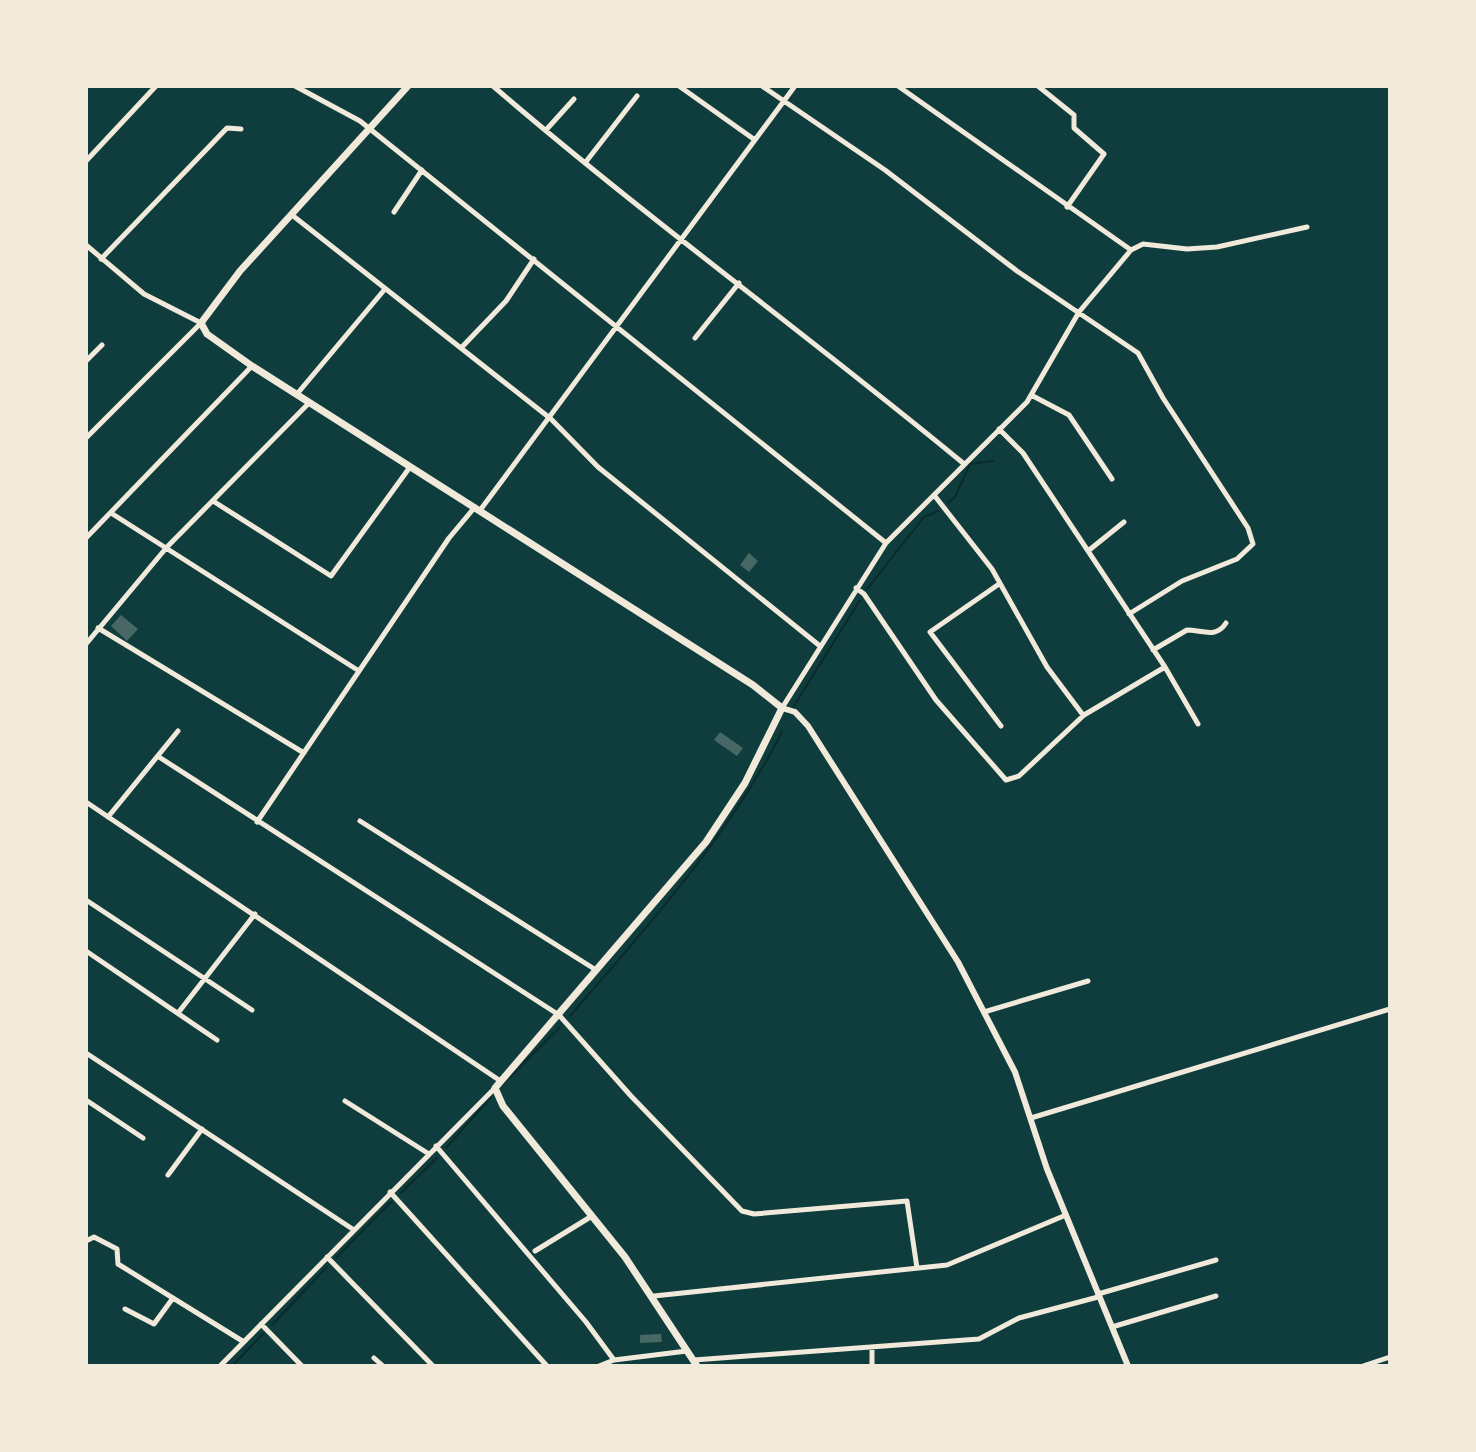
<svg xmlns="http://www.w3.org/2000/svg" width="1476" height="1452" font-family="'DM Sans',sans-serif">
<rect width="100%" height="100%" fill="#0f3d3e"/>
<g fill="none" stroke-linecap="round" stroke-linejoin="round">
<path stroke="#0a2a2b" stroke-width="2" d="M 948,503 L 955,497 L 970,464 L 993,461
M 867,589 L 924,517 L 938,511
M 789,714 L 860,600
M 570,1016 C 648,926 727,839 782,732
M 502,1085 L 560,1027
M 446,1148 L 491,1097
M 401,1193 L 437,1158
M 336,1258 L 391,1202
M 272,1325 L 327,1267
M 232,1366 L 263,1334"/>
</g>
<path fill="#486865" d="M 749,553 L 758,561 L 749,572 L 740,565 Z
M 121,615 L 138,629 L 127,641 L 111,626 Z
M 720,732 L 743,748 L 737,756 L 714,740 Z
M 661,1334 L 662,1342 L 640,1343 L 640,1335 Z"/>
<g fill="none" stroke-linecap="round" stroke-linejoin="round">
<path stroke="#f1e9da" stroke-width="5" d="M 295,86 L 360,121 L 886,543
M 493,86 C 645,217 808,335 963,463
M 679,86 L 755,140
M 762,86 L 885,170 L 1017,271 L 1138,353 L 1163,398 L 1248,528 L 1253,544 L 1237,559 L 1182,581 L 1129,614
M 898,86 L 1131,250
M 1038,86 L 1074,115 L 1074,128 L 1104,154 L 1067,207
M 546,130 L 574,99
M 86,161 L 156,86
M 585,163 L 637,96
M 394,212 L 422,170
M 292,215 L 551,419 L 598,467 L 820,646
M 86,245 L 144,294 L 201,323 L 86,438
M 101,259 L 227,128 L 241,129
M 695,338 L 739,283
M 461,348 L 506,301 L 534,259
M 86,361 L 102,345
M 297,394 L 385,289
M 1031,395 L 1069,415 L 1112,479
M 999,429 L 1023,453 L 1165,667 L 1198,724
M 934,495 L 992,569 L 1047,667 L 1083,715
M 213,501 L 331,576 L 410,467
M 481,509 L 795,86
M 111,513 L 359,671
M 86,538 L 252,366
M 1088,551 L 1124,522
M 999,584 L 930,632 L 1001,726
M 856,588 L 864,594 L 936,700 L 1006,780 L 1019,776 L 1084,715 L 1165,667
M 98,628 L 304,753
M 86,644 L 167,547 L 309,403
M 1153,650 L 1187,630 C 1202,630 1216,639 1226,623
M 782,708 L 886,543 L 1027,402 L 1079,312 L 1131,250 L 1143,244 L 1187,249 L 1217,247 L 1307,227
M 159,757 L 559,1015 L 631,1096 L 742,1211 L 754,1214 L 907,1201 L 917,1268
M 86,802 L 499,1080
M 108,817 L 178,731
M 360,821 L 596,970
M 257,822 L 449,538 L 475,507
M 86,900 L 252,1010
M 86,951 L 217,1040
M 984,1012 L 1088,981
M 178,1013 L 255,914
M 86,1053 L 354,1230
M 86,1100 L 143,1138
M 345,1101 L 429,1154
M 1031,1118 L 1390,1009
M 436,1146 L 586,1322 L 614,1360
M 168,1175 L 202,1129
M 390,1192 L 547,1366
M 86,1241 L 94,1237 L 117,1249 L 118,1264 L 244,1342
M 535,1251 L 592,1216
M 327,1257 L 433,1366
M 1098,1294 L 1216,1260
M 654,1296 L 947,1265 L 1066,1215
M 125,1309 L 154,1324 L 173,1298
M 261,1324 L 302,1366
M 1112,1327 L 1216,1296
M 872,1347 L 872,1366
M 374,1358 L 383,1366
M 694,1360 L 979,1339 L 1019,1318 L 1098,1297
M 220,1366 L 495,1088
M 599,1366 L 614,1360 L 687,1351
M 1363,1366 L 1390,1357"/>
<path stroke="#f1e9da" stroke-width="6" d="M 782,708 L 795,712 L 808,726 L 958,962 L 1015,1072 L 1047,1169 L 1128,1366"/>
<path stroke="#f1e9da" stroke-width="7" d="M 408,86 L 240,271 L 201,323 L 207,334 L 252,366 L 753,685 L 782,708 L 745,783 L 706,842 L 495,1088 L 503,1106 L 625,1257 L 697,1366"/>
</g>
<rect width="1476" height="1452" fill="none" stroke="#f1e9da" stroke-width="176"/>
</svg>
